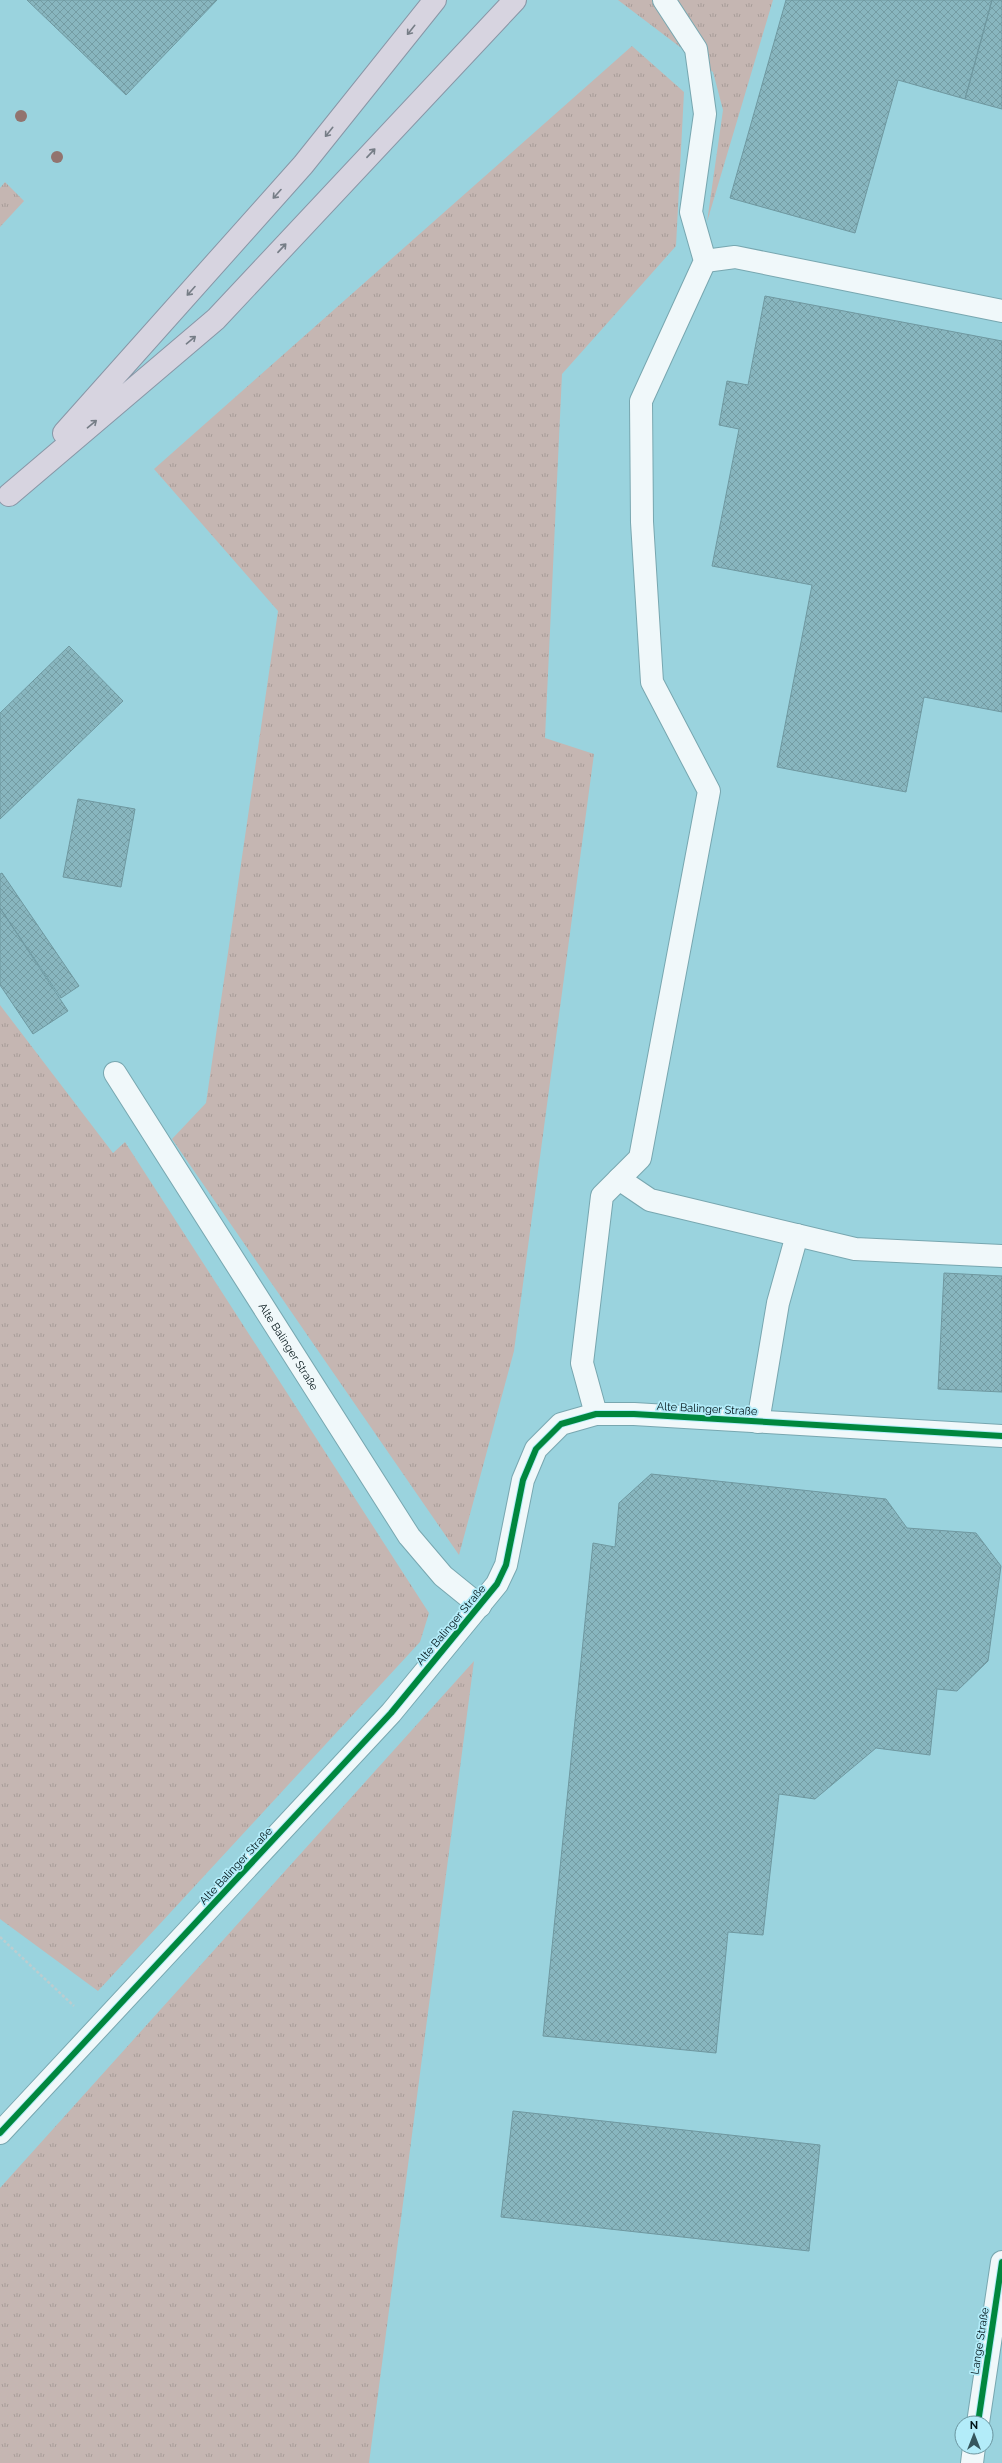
<svg xmlns="http://www.w3.org/2000/svg" width="1002" height="2463" font-family="Raleway,sans-serif">
<defs>
<pattern id="grass-tufts" width="24" height="20" patternUnits="userSpaceOnUse"><rect width="24" height="20" fill="#c5b6b2"/><path d="M3 7l-1-3M5 7V3M7 7l1-3M15 17l-1-3M17 17v-4M19 17l1-3" fill="none" stroke="#a79c98"/></pattern>
<pattern id="building-cross-hatch" width="8" height="8" patternUnits="userSpaceOnUse"><rect width="8" height="8" fill="#88b6bf"/><path d="M0 0l8 8M0 8l8-8" fill="none" stroke="#749ca3"/></pattern>
</defs>
<rect width="100%" height="100%" fill="#9ad3de"/>
<path fill="url(#grass-tufts)" d="M 618,0 L 773,0 L 707,222 L 723,110 L 713,72 Z
M 632,46 L 684,92 L 676,246 L 562,374 L 545,738 L 594,754 L 514,1351 L 459,1555 L 172,1139 L 206,1103 L 278,611 L 154,469 Z
M 5,182 L 24,201 L 0,227 L 0,188 Z
M 0,1005 L 113,1153 L 125,1142 L 429,1613 L 420,1642 L 98,1991 L 0,1919 Z
M 474,1661 L 369,2463 L 0,2463 L 0,2188 Z"/>
<path fill="url(#building-cross-hatch)" stroke="#6f98a0" d="M 27,0 L 217,0 L 126,95 Z
M 786,0 L 992,0 L 965,99 L 898,80 L 855,233 L 730,198 Z
M 992,0 L 1002,0 L 1002,109 L 965,99 Z
M 765,296 L 1002,341 L 1002,712 L 924,697 L 906,792 L 777,767 L 812,585 L 712,566 L 739,429 L 719,425 L 727,381 L 748,385 Z
M 69,646 L 123,701 L 0,819 L 0,713 Z
M 78,799 L 135,809 L 121,887 L 63,877 Z
M 2,873 L 79,986 L 61,998 L 0,908 L 0,874 Z
M 0,908 L 68,1011 L 33,1034 L 0,985 Z
M 944,1273 L 1002,1276 L 1002,1392 L 938,1389 Z
M 651,1474 L 886,1499 L 907,1528 L 976,1533 L 1001,1566 L 988,1661 L 957,1691 L 937,1689 L 930,1755 L 876,1748 L 815,1799 L 779,1794 L 763,1935 L 728,1932 L 716,2053 L 543,2036 L 593,1543 L 615,1547 L 619,1503 Z
M 513,2111 L 820,2145 L 809,2251 L 501,2217 Z"/>
<g fill="none" stroke-linecap="round" stroke-linejoin="round">
<defs>
<g id="lane">
<path d="M 705,261 L 735,257 L 1002,311"/>
<path id="s1" d="M 115,1073 L 409,1536 L 443,1576 L 480,1606"/>
<path d="M 619,1179 L 650,1200 L 855,1249 L 1002,1256"/>
<path d="M 596,1414 L 582,1363 L 602,1196 L 640,1158 L 709,791 L 652,682 L 642,522 L 641,401 L 705,261 L 691,212 L 705,114 L 696,49 L 664,0"/>
<path d="M 758,1422 L 778,1303 L 797,1235"/>
</g>
<path id="street" d="M 0,2133 L 391,1713 L 497,1584 L 506,1565 L 523,1480 L 536,1449 L 561,1424 L 596,1414 L 634,1414 L 1002,1436
M 978,2423 L 1002,2262
M 972,2463 L 974,2447"/>
<path id="highway" d="M 64,433 L 303,165 L 435,0
M 9,495 L 216,319 L 515,0"/>
</defs>
<use href="#lane" stroke="#78a7b0" stroke-width="24"/>
<use href="#street" stroke="#78a7b0" stroke-width="24"/>
<use href="#highway" stroke="#8896a6" stroke-width="24"/>
<path stroke="#bccdd0" stroke-width="2.5" stroke-dasharray="3 2" stroke-linecap="butt" d="M 0,1937 L 74,2006"/>
<use href="#lane" stroke="#f0f8fa" stroke-width="22"/>
<use href="#street" stroke="#f0f8fa" stroke-width="22"/>
<use href="#highway" stroke="#d7d4e0" stroke-width="22"/>
<defs>
<path id="cycleway" d="M 0,2133 L 391,1713 L 497,1584 L 506,1565 L 523,1480 L 536,1449 L 561,1424 L 596,1414 L 634,1414 L 1002,1436
M 978,2423 L 1002,2262"/>
</defs>
<use href="#cycleway" stroke="#b3ecf9" stroke-width="8"/>
<use href="#cycleway" stroke="#00873e" stroke-width="6"/>
</g>
<g fill="#92746f">
<circle cx="21" cy="116" r="6"/>
<circle cx="57" cy="157" r="6"/>
</g>
<defs><path id="oneway-shaft" d="M-6 0H5M1.5-3L5.5 0L1.5 3" fill="none" stroke-width="1.6" stroke-linecap="round" stroke-linejoin="round"/></defs>
<g stroke="#767d86">
<use href="#oneway-shaft" transform="translate(411 30) rotate(129)"/>
<use href="#oneway-shaft" transform="translate(329 132) rotate(129)"/>
<use href="#oneway-shaft" transform="translate(371 153) rotate(-47)"/>
<use href="#oneway-shaft" transform="translate(277 194) rotate(132)"/>
<use href="#oneway-shaft" transform="translate(282 248) rotate(-47)"/>
<use href="#oneway-shaft" transform="translate(191 291) rotate(132)"/>
<use href="#oneway-shaft" transform="translate(191 340) rotate(-40)"/>
<use href="#oneway-shaft" transform="translate(92 424) rotate(-40)"/>
</g>
<g text-anchor="middle" dominant-baseline="central" stroke-width="3.5" stroke-linejoin="round" paint-order="stroke">
<g font-size="11" fill="#001317" stroke="#b3ecf9">
<text stroke="none"><textPath href="#s1" startOffset="324">Alte Balinger Straße</textPath></text>
<text transform="translate(707 1409) rotate(3)">Alte Balinger Straße</text>
<text transform="translate(451 1625) rotate(-50)">Alte Balinger Straße</text>
<text transform="translate(236 1866) rotate(-47)">Alte Balinger Straße</text>
<text transform="translate(980 2341) rotate(-81)">Lange Straße</text>
</g>
</g>
<g transform="translate(974 2435)"><circle r="19" fill="#b3ecf9" stroke="#6b959f"/>
<path d="M0-3L7 15L0 10L-7 15Z" fill="#36565d"/>
<text y="-6" font-size="11" font-weight="bold" text-anchor="middle" fill="#001317">N</text>
</g>
</svg>
